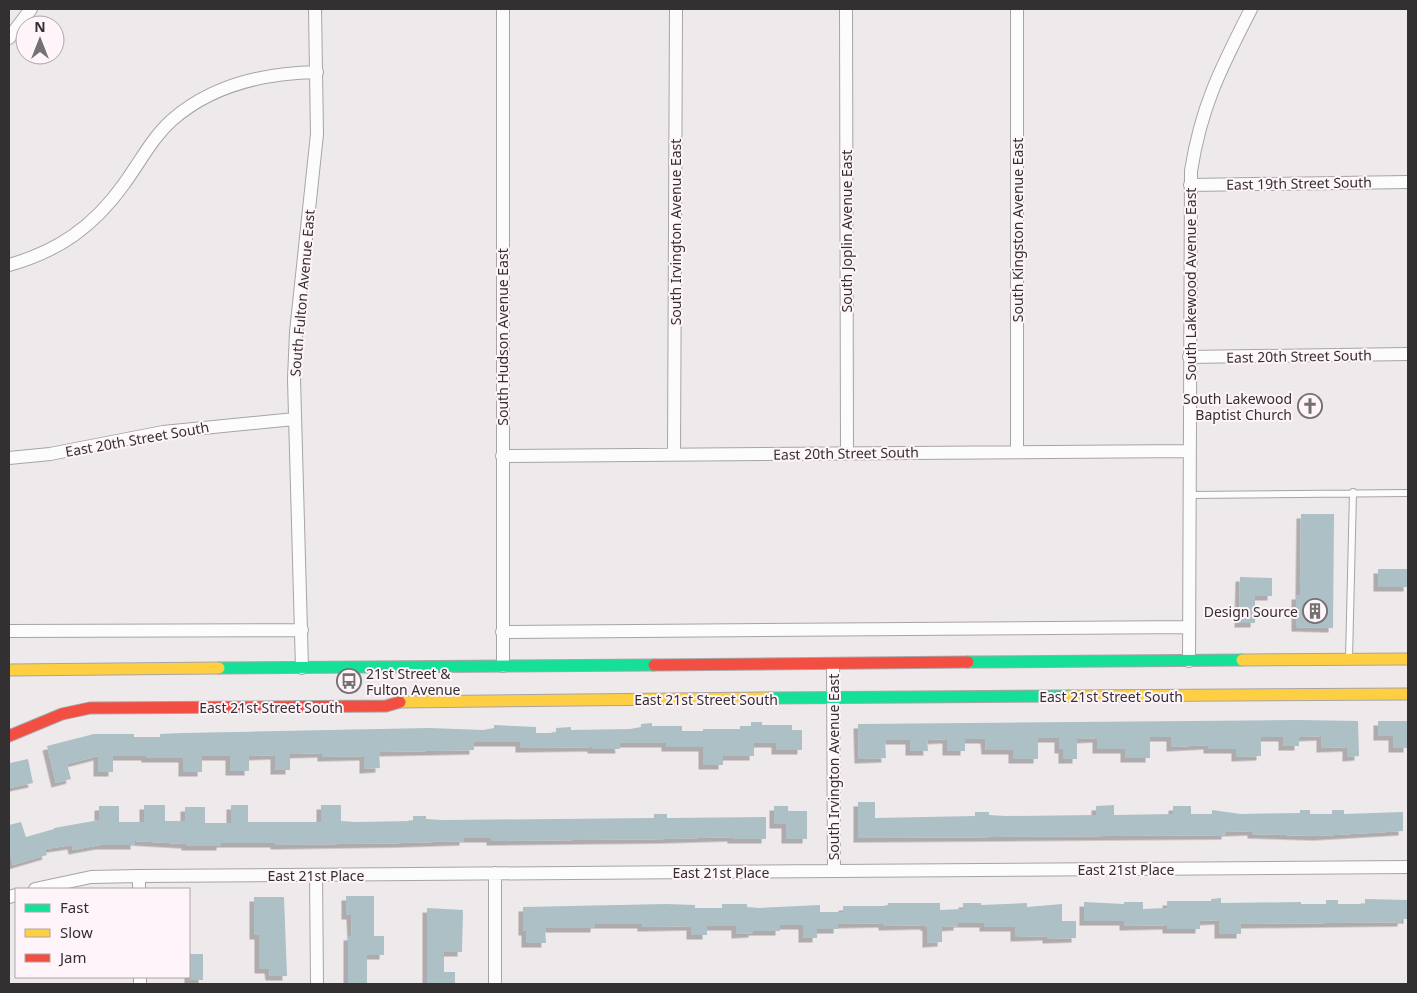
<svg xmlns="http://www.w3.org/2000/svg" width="1417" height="993" font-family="'Noto Sans',sans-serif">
<defs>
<filter id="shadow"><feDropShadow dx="-4.5" dy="4.5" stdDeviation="0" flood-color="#0004"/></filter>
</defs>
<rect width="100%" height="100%" fill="#eee9eb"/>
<path fill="#acc0c6" filter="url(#shadow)" d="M 1301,514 L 1334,514 L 1333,628 L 1296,627 L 1296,595 L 1300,595 Z
M 1378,569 L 1408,569 L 1408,587 L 1378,587 Z
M 1240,577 L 1272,578 L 1272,596 L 1255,596 L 1255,623 L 1239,623 Z
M 1299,720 L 1358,721 L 1359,756 L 1347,757 L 1347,747 L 1321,748 L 1321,736 L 1299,737 L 1299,746 L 1283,746 L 1283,737 L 1261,737 L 1261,756 L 1236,757 L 1236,749 L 1208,749 L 1208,745 L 1171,747 L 1171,737 L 1150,737 L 1150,758 L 1125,758 L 1125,749 L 1097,749 L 1097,738 L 1077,739 L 1077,759 L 1063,759 L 1063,749 L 1059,749 L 1059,738 L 1038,738 L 1038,759 L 1013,759 L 1013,750 L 986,750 L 985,739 L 965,739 L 965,751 L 947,751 L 947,739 L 927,740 L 928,751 L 910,751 L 910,740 L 885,740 L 886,758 L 859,759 L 858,724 Z
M 1378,721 L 1408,721 L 1408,748 L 1393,748 L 1393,736 L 1378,736 Z
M 751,722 L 762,722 L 762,725 L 792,725 L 792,730 L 802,730 L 802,750 L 776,750 L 776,743 L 754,743 L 754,756 L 723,756 L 723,765 L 703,765 L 703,747 L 666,747 L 666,743 L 619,743 L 620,749 L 592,749 L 592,747 L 520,748 L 520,742 L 474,742 L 474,750 L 379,752 L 380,768 L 364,769 L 364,756 L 322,757 L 322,753 L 290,754 L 290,770 L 275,770 L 275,755 L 249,756 L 249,771 L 230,771 L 230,756 L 202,756 L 202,772 L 183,772 L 183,758 L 146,758 L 146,756 L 113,756 L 113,772 L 98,772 L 98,756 L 67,764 L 71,779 L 56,783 L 47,746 L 94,734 L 134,734 L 134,737 L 160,737 L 160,734 L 182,733 L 429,728 L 483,730 L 494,728 L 494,725 L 536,727 L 536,733 L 556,733 L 556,728 L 571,727 L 571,730 L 630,729 L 641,727 L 641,724 L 652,723 L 652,726 L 682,726 L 682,731 L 703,731 L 703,729 L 740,729 L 740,726 L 751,726 Z
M 28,759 L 33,783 L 9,788 L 10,763 Z
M 858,802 L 875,802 L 875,818 L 975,816 L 975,812 L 989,812 L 989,815 L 1005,816 L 1096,815 L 1096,806 L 1114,805 L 1114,815 L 1173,814 L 1173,806 L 1191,806 L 1191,814 L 1212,814 L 1212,810 L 1241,814 L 1300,813 L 1300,810 L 1310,810 L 1310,814 L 1332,814 L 1332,810 L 1344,810 L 1344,814 L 1403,812 L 1403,831 L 1317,836 L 1252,834 L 1252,831 L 1226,832 L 1226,835 L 858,838 Z
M 144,805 L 165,805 L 165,821 L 185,821 L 185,807 L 205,807 L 205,823 L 231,823 L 231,805 L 248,805 L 248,822 L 321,822 L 321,805 L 341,805 L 341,821 L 356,822 L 413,821 L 413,816 L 426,816 L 426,819 L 443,820 L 654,818 L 654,814 L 667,814 L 667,818 L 766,817 L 766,839 L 732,839 L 732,837 L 665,839 L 491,841 L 491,838 L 464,838 L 464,841 L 402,843 L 275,845 L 275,843 L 221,843 L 221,846 L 186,846 L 186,844 L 135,841 L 135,845 L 100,845 L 73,850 L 72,845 L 45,849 L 47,855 L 13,865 L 9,850 L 9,825 L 21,822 L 26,837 L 54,829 L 54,828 L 99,820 L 99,806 L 119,806 L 119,822 L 144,822 Z
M 774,806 L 788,806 L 788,811 L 807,811 L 807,839 L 786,839 L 786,824 L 774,824 Z
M 346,896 L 374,896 L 374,936 L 384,936 L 384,955 L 367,955 L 367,984 L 348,984 L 348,936 L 352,936 L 351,915 L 346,915 Z
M 254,897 L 284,897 L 287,976 L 270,976 L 269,969 L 259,969 L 259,935 L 254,935 Z
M 1221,898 L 1221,903 L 1301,902 L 1301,904 L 1326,904 L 1326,900 L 1338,900 L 1338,904 L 1365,904 L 1365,899 L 1408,900 L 1408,919 L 1402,919 L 1402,922 L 1241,924 L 1241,934 L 1219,934 L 1219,920 L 1200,921 L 1200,929 L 1167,929 L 1167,925 L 1124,926 L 1124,921 L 1084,921 L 1084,902 L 1124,904 L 1124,902 L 1143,902 L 1143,909 L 1167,908 L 1167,901 L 1211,901 L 1211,899 Z
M 888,903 L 940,903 L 940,910 L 963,909 L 963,903 L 981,903 L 981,905 L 1027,903 L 1027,907 L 1062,904 L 1062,921 L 1076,921 L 1076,938 L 1047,939 L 1047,936 L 1015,937 L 1015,927 L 984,927 L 984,923 L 958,923 L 958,926 L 942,927 L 942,942 L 927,943 L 927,927 L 924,925 L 883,926 L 883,923 L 838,924 L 838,929 L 817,929 L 817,938 L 803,938 L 803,925 L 780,925 L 780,931 L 753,931 L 753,933 L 736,934 L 736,926 L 707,926 L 707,935 L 691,935 L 691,926 L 642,927 L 642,924 L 595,924 L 595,928 L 545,928 L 546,943 L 526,943 L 526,931 L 523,931 L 523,907 L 666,904 L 695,905 L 695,908 L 722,908 L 722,904 L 747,904 L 747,907 L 759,908 L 820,905 L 820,912 L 843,912 L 843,906 L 883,906 L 888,905 Z
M 427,908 L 463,910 L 462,952 L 444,952 L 444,972 L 455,972 L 455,984 L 427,984 Z
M 189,954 L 203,954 L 203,980 L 189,980 Z"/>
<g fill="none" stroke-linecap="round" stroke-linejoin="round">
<defs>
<path id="lane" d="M 1189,495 L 1408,493
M 1349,659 L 1353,492"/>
<path id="street" d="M 846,9 L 847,453
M 9,38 L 31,9
M 1190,185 L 1408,182
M 9,265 C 59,251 94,226 124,184 C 140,162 152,138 172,120 C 213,84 265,73 317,72
M 1189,357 L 1408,354
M 1017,451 L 1017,9
M 674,454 L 676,9
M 502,456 L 1189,451
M 9,458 L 50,454 L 163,432 L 295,419
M 9,631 L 302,630
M 502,632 L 1189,627
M 1189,661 L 1191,171 C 1201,106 1222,66 1251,9
M 833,664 L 834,871
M 503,666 L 503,9
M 302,668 L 294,379 L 296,332 L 317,134 L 315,9
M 495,873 L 495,984
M 316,875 L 317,984
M 139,876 L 139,889
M 35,889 L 91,877 L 139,876 L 1408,867
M 9,897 L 16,895
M 140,977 L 140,984"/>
<path id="fast" d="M 968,662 L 1242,660
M 219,668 L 654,665
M 769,698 L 1069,696"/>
<path id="slow" d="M 1242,660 L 1408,659
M 9,670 L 219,668
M 1069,696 L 1408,694
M 400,702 L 769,698"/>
<path id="jam" d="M 654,665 L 968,662
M 9,736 L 62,714 L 90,708 L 386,706 L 400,702"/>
</defs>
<use href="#lane" stroke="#a8a4a6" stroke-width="8"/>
<use href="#street" stroke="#a8a4a6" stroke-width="14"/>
<use href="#fast" stroke="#a8a4a6" stroke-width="13"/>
<use href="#slow" stroke="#a8a4a6" stroke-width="13"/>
<use href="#jam" stroke="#a8a4a6" stroke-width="13"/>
<use href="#lane" stroke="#fcfcfc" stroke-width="6"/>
<use href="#street" stroke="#fcfcfc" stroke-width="12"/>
<use href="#fast" stroke="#16e098" stroke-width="11"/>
<use href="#slow" stroke="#ffcf43" stroke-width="11"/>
<use href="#jam" stroke="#f24e42" stroke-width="11"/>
</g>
<defs>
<symbol id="church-ring" viewBox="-11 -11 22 22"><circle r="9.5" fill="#fef4f9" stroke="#747173" stroke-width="1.5"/><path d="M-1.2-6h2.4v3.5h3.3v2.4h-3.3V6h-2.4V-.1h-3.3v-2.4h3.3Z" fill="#747173"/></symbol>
<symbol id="building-ring" viewBox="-11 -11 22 22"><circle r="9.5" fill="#fef4f9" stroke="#747173" stroke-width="1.5"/><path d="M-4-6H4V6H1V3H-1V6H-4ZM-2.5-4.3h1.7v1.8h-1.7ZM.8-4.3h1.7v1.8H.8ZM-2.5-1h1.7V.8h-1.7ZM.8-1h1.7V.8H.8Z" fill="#747173"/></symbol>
<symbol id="bus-ring" viewBox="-11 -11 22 22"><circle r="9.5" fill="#fef4f9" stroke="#747173" stroke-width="1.5"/><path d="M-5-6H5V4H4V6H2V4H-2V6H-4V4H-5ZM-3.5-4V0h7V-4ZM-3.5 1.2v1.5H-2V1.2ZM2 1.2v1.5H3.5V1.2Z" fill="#747173"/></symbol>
</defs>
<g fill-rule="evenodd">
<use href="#church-ring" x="1296" y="392" width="28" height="28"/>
<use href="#building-ring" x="1301" y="597" width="28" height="28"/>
<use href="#bus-ring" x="335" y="667" width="28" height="28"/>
</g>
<g text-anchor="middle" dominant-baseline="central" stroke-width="4" stroke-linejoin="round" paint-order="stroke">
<g font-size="14" fill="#333032" stroke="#fef4f9">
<text transform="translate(1299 183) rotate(-1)">East 19th Street South</text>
<text transform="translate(1017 230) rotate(-90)">South Kingston Avenue East</text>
<text transform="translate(846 231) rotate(-90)">South Joplin Avenue East</text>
<text transform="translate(675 232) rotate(-90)">South Irvington Avenue East</text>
<text transform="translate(1190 284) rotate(-90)">South Lakewood Avenue East</text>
<text transform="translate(302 293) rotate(-85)">South Fulton Avenue East</text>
<text transform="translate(502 337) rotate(-90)">South Hudson Avenue East</text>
<text transform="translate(1299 356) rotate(-1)">East 20th Street South</text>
<text transform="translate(137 439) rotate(-10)">East 20th Street South</text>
<text transform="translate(846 453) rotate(-1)">East 20th Street South</text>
<text x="1111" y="696">East 21st Street South</text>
<text x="706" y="699">East 21st Street South</text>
<text x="271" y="707">East 21st Street South</text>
<text transform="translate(833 767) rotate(-90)">South Irvington Avenue East</text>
<text x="1126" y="869">East 21st Place</text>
<text x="721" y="872">East 21st Place</text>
<text x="316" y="875">East 21st Place</text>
</g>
<g font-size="14" fill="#333032" stroke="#fef4f9" text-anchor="end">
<text x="1292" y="398">South Lakewood<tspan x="1292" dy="16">Baptist Church</tspan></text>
<text x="1298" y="611">Design Source</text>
<text x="366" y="673" text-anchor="start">21st Street &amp;<tspan x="366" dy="16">Fulton Avenue</tspan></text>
</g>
</g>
<rect width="1417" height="993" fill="none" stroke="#333032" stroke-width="20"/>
<rect x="15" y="888" width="175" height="90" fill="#fef4f9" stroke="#ada6a9"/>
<rect x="25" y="904" width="25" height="8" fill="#16e098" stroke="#ada6a9"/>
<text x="60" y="913" font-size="15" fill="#333032">Fast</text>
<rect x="25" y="929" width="25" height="8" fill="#ffcf43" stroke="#ada6a9"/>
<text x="60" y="938" font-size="15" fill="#333032">Slow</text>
<rect x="25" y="954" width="25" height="8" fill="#f24e42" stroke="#ada6a9"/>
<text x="60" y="963" font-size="15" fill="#333032">Jam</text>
<g transform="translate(40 40)"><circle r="24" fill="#fef4f9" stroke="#ada6a9"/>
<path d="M0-4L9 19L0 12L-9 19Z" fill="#747173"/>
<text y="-8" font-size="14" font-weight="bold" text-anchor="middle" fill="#333032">N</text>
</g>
</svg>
